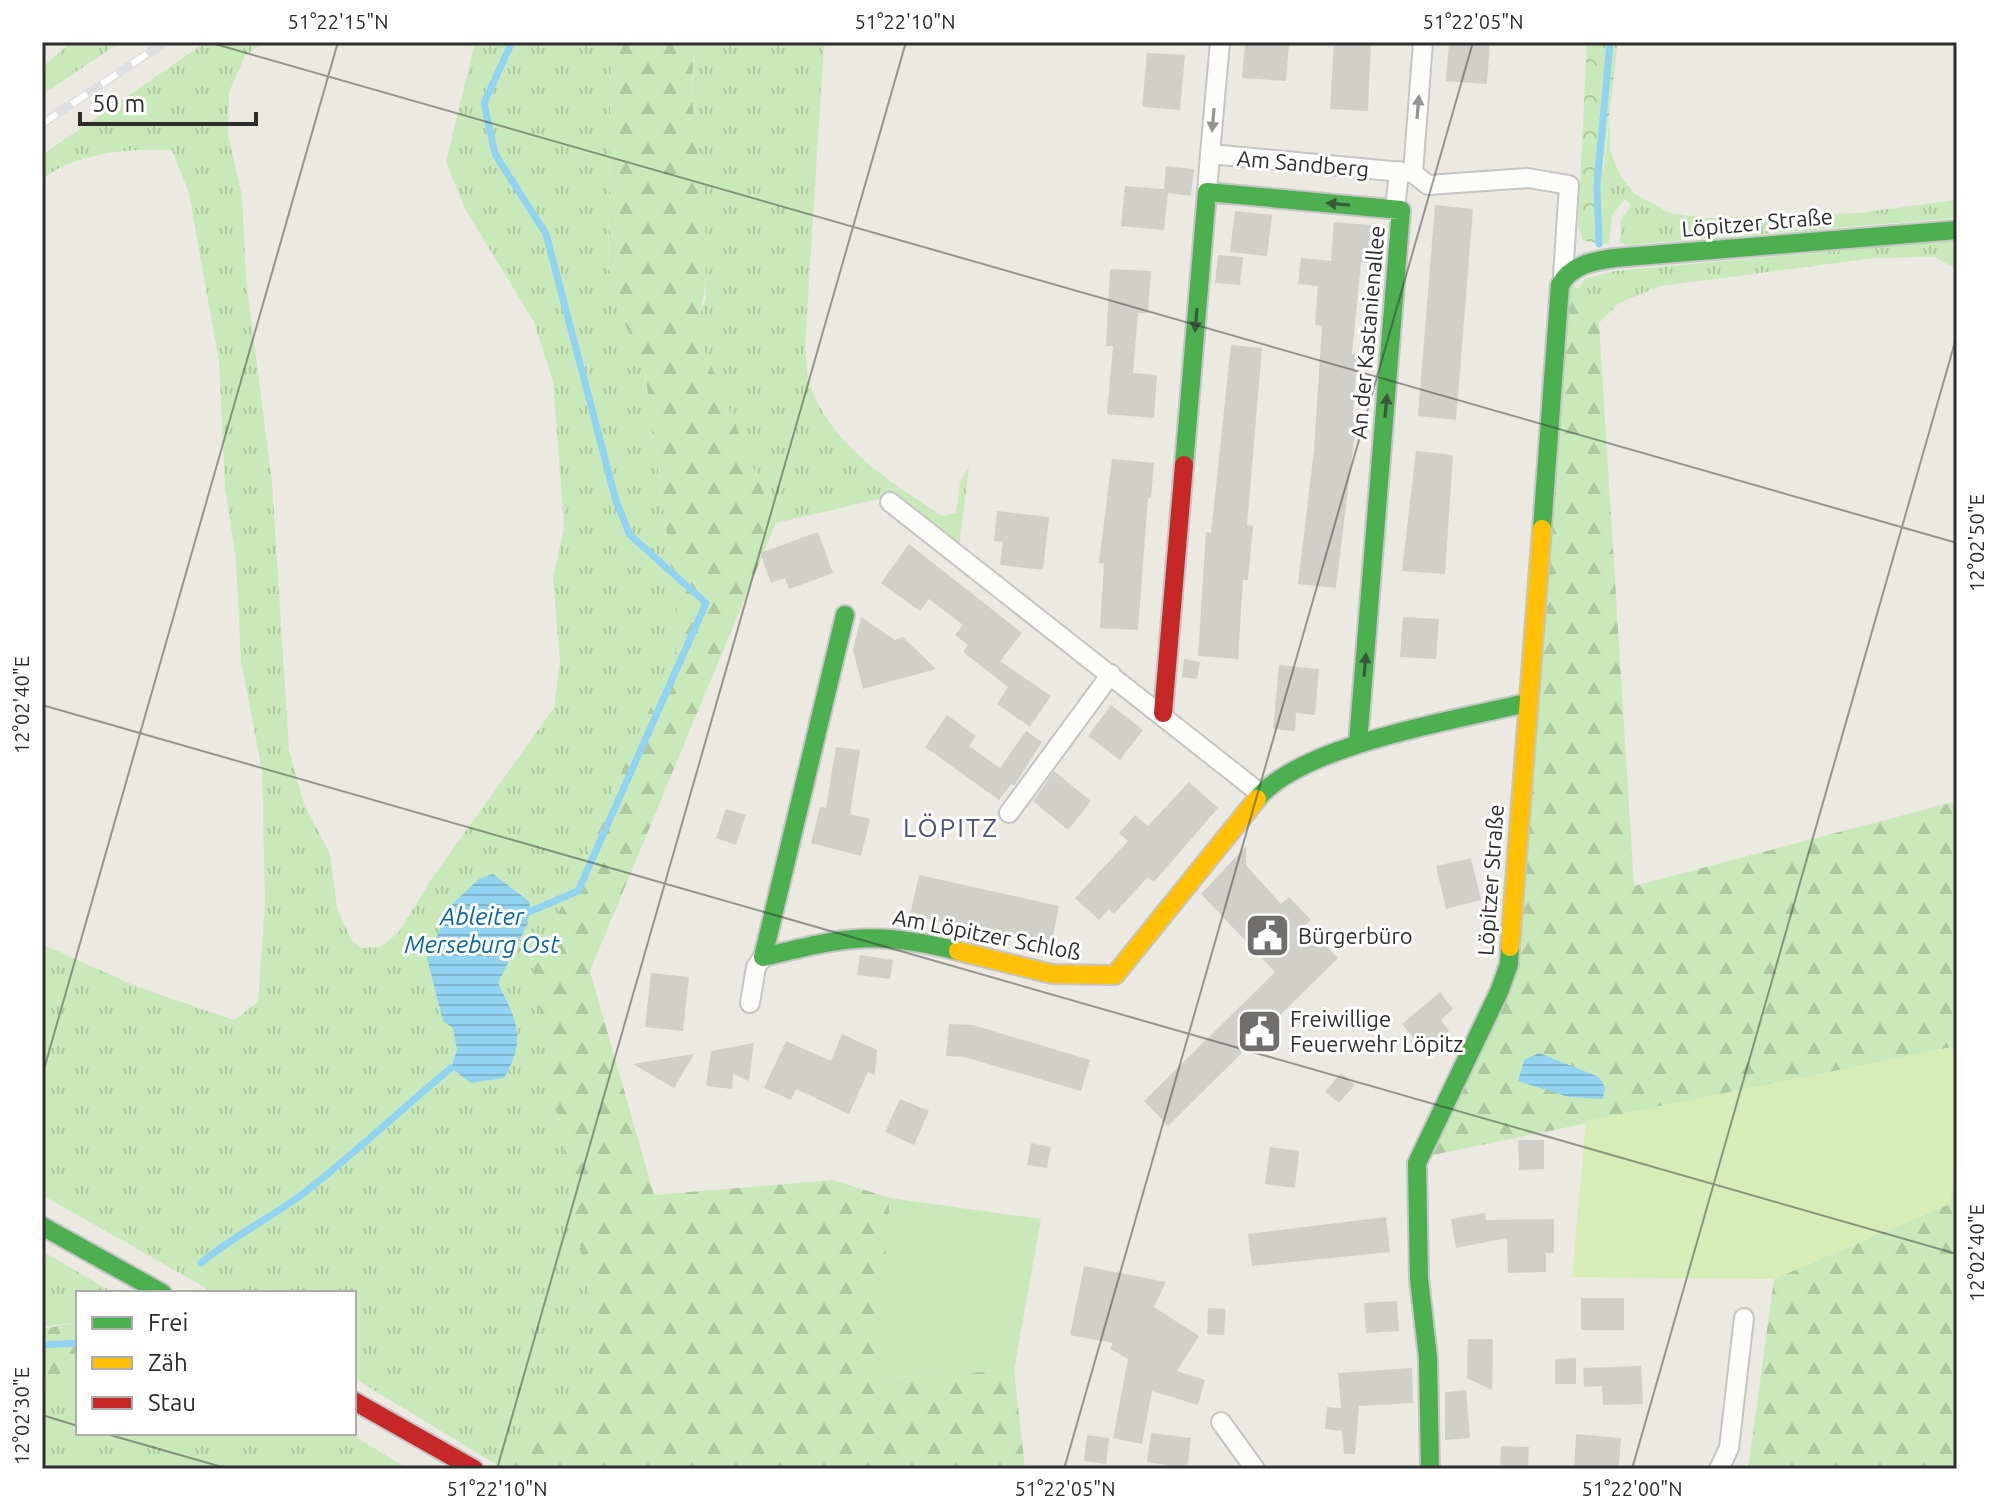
<svg xmlns="http://www.w3.org/2000/svg" width="1999" height="1511" font-family="Ubuntu,sans-serif">
<defs>
<pattern id="grass-tufts" width="24" height="20" patternUnits="userSpaceOnUse" patternTransform="scale(2)"><rect width="24" height="20" fill="#cae9ba"/><path d="M3 7l-1-3M5 7V3M7 7l1-3M15 17l-1-3M17 17v-4M19 17l1-3" fill="none" stroke="#aec8a0"/></pattern>
<pattern id="forest-firs" width="22" height="20" patternUnits="userSpaceOnUse" patternTransform="scale(2)"><rect width="22" height="20" fill="#cae9ba"/><path d="M5 1l3.5 6h-7zM16 11l3.5 6h-7z" fill="#aec8a0"/></pattern>
<pattern id="park-crowns" width="20" height="18" patternUnits="userSpaceOnUse" patternTransform="scale(2)"><rect width="20" height="18" fill="#cae9ba"/><path d="M2 6a3 3 0 1 1 6 0M12 15a3 3 0 1 1 6 0" fill="none" stroke="#aec8a0"/></pattern>
<pattern id="water-rules" width="6" height="5" patternUnits="userSpaceOnUse" patternTransform="scale(2)"><rect width="6" height="5" fill="#92d3f2"/><path d="M0 2.5h6" fill="none" stroke="#7eb5d0"/></pattern>
</defs>
<rect width="100%" height="100%" fill="#ece9e3"/>
<path fill="url(#grass-tufts)" d="M 72,42 L 120,42 L 42,95 L 42,67 Z
M 206,42 L 263,42 L 245,56 L 229,92 L 228,134 L 242,196 L 246,278 L 272,482 L 289,750 L 304,804 L 330,854 L 337,908 L 351,939 L 361,948 L 380,947 L 398,933 L 434,875 L 554,708 L 560,661 L 553,579 L 564,527 L 553,382 L 534,322 L 465,209 L 446,162 L 475,42 L 611,42 L 608,282 L 645,373 L 681,639 L 533,970 L 602,1374 L 497,1465 L 354,1378 L 354,1293 L 215,1293 L 42,1195 L 42,944 L 138,987 L 234,1020 L 258,1002 L 265,903 L 262,771 L 241,661 L 236,561 L 225,487 L 219,362 L 189,193 L 172,150 C 127,149 80,152 42,179 L 42,155 Z
M 694,42 L 824,42 L 805,345 C 806,356 806,370 809,382 C 829,445 891,482 942,516 L 956,513 L 960,482 L 969,467 L 959,547 L 892,496 L 776,523 L 694,326 L 706,299 L 702,196 L 692,107 Z
M 1610,112 L 1610,149 L 1620,176 L 1635,194 L 1670,213 L 1708,218 L 1858,213 L 1957,200 L 1957,218 L 1628,245 L 1620,243 L 1621,219 L 1631,206 L 1625,199 L 1612,215 L 1609,244 L 1603,244 L 1601,197 Z
M 1957,240 L 1957,269 L 1934,257 L 1875,258 L 1661,286 L 1619,303 L 1599,323 L 1578,289 L 1584,279 L 1615,271 Z
M 42,1251 L 114,1293 L 78,1293 L 78,1322 L 47,1326 L 42,1322 Z
M 78,1380 L 78,1433 L 350,1433 L 408,1469 L 42,1469 L 42,1390 Z"/>
<path fill="url(#forest-firs)" fill-rule="evenodd" d="M 611,42 L 694,42 C 693,65 691,88 693,110 C 698,175 720,266 695,326 L 776,523 L 590,971 L 654,1195 L 833,1180 L 890,1198 L 877,1378 L 1014,1370 L 1025,1469 L 505,1469 L 497,1465 L 602,1374 L 533,970 L 681,639 L 645,373 L 608,282 Z
M 1563,276 L 1578,289 L 1599,323 L 1634,886 L 1957,801 L 1957,1046 L 1419,1158 L 1499,992 ZM 1539,1054 L 1599,1077 L 1603,1098 L 1569,1097 L 1524,1060 Z
M 1957,1168 L 1957,1469 L 1748,1469 L 1774,1279 L 1949,1204 Z
M 78,1322 L 78,1380 L 42,1390 L 42,1329 Z"/>
<path fill="url(#park-crowns)" d="M 1587,42 L 1618,42 L 1603,164 L 1603,244 L 1582,240 L 1578,224 Z"/>
<path fill="#cae9ba" d="M 890,1198 L 1041,1219 L 1014,1370 L 876,1378 Z"/>
<path fill="#d6edb8" d="M 1957,1046 L 1957,1168 L 1949,1204 L 1774,1279 L 1572,1277 L 1586,1121 Z"/>
<path fill="url(#water-rules)" d="M 493,874 L 530,902 L 528,923 L 498,983 C 517,1021 527,1039 504,1078 L 471,1083 L 451,1068 L 457,1050 L 453,1028 L 443,1021 L 427,958 L 451,905 L 479,879 Z
M 1539,1053 L 1599,1077 L 1605,1087 L 1603,1099 L 1569,1097 L 1518,1081 L 1524,1060 Z"/>
<g fill="none" stroke-linecap="round" stroke-linejoin="round">
<path stroke="#92d3f2" stroke-width="7" d="M 512,42 L 484,103 L 495,154 L 546,234 L 616,501 L 630,535 L 706,603 L 578,891 L 529,912
M 1599,244 L 1597,185 L 1610,42
M 201,1263 C 235,1234 274,1217 309,1189 C 357,1151 403,1108 451,1068
M 42,1345 L 78,1343"/>
</g>
<path fill="#d1cfca" d="M 1245,42 L 1289,44 L 1286,81 L 1242,78 Z
M 1334,42 L 1371,42 L 1368,111 L 1330,109 Z
M 1449,42 L 1490,42 L 1487,84 L 1446,81 Z
M 1147,53 L 1185,55 L 1180,110 L 1142,107 Z
M 1166,166 L 1194,169 L 1191,196 L 1168,193 L 1164,230 L 1121,226 L 1125,186 L 1164,189 Z
M 1435,205 L 1473,209 L 1456,420 L 1418,416 Z
M 1235,211 L 1272,215 L 1267,256 L 1230,252 Z
M 1334,222 L 1371,225 L 1368,263 L 1361,262 L 1352,354 L 1357,354 L 1353,415 L 1357,415 L 1336,588 L 1298,584 L 1314,450 L 1322,326 L 1315,325 L 1318,286 L 1298,284 L 1301,258 L 1331,261 Z
M 1218,255 L 1243,257 L 1240,285 L 1215,283 Z
M 1110,269 L 1151,271 L 1148,313 L 1138,313 L 1133,373 L 1157,375 L 1154,418 L 1107,414 L 1113,346 L 1106,346 Z
M 1231,345 L 1262,348 L 1247,525 L 1253,526 L 1248,580 L 1243,580 L 1238,659 L 1198,656 L 1206,532 L 1211,533 Z
M 1416,451 L 1453,455 L 1445,574 L 1402,571 Z
M 1112,459 L 1154,463 L 1151,498 L 1148,498 L 1138,630 L 1100,628 L 1104,563 L 1099,563 Z
M 997,511 L 1049,517 L 1043,570 L 1000,565 L 1003,542 L 994,541 Z
M 818,532 L 833,573 L 789,589 L 785,578 L 771,583 L 760,553 Z
M 909,544 L 1022,633 L 1000,661 L 1051,696 L 1030,727 L 997,704 L 1008,687 L 963,652 L 968,645 L 955,635 L 963,625 L 929,599 L 920,611 L 881,583 Z
M 861,617 L 895,640 L 903,637 L 936,669 L 863,689 L 853,650 Z
M 1403,617 L 1439,619 L 1436,659 L 1400,657 Z
M 1184,659 L 1200,662 L 1197,679 L 1182,677 Z
M 1279,665 L 1319,669 L 1315,715 L 1296,713 L 1295,731 L 1273,729 Z
M 1111,705 L 1143,730 L 1120,760 L 1088,736 Z
M 947,715 L 976,736 L 969,746 L 1000,768 L 1026,731 L 1042,742 L 1014,786 L 1011,784 L 999,800 L 925,747 Z
M 836,747 L 860,750 L 850,814 L 870,819 L 861,856 L 811,843 L 820,807 L 826,808 Z
M 1054,771 L 1091,801 L 1068,830 L 1033,801 Z
M 1189,782 L 1218,808 L 1154,882 L 1148,877 L 1114,914 L 1109,909 L 1099,920 L 1075,898 L 1128,841 L 1119,833 L 1135,815 L 1148,826 Z
M 726,809 L 746,815 L 736,845 L 716,838 Z
M 1246,846 L 1246,865 L 1281,904 L 1289,897 L 1311,920 L 1305,925 L 1338,958 L 1168,1126 L 1144,1101 L 1275,972 L 1201,894 Z
M 1471,858 L 1481,900 L 1446,909 L 1436,866 Z
M 919,875 L 1059,906 L 1051,946 L 910,915 Z
M 860,955 L 893,960 L 890,979 L 857,975 Z
M 651,973 L 689,977 L 683,1031 L 645,1027 Z
M 1440,992 L 1453,1009 L 1441,1020 L 1449,1031 L 1431,1046 L 1421,1034 L 1414,1039 L 1402,1024 Z
M 949,1024 L 973,1025 L 1090,1060 L 1081,1091 L 964,1057 L 946,1056 Z
M 842,1034 L 877,1050 L 875,1075 L 868,1072 L 849,1114 L 796,1089 L 791,1100 L 764,1088 L 786,1041 L 831,1061 Z
M 754,1043 L 749,1081 L 733,1074 L 732,1089 L 706,1086 L 711,1051 Z
M 694,1054 L 674,1088 L 633,1064 Z
M 1341,1073 L 1355,1085 L 1339,1103 L 1325,1092 Z
M 900,1099 L 929,1111 L 914,1145 L 885,1132 Z
M 1518,1140 L 1544,1140 L 1544,1169 L 1519,1170 Z
M 1031,1143 L 1051,1147 L 1047,1168 L 1027,1165 Z
M 1270,1147 L 1299,1151 L 1295,1188 L 1265,1184 Z
M 1485,1213 L 1486,1220 L 1554,1219 L 1554,1253 L 1546,1253 L 1546,1272 L 1508,1273 L 1507,1238 L 1456,1248 L 1451,1219 Z
M 1386,1217 L 1390,1252 L 1252,1266 L 1248,1234 Z
M 1084,1266 L 1166,1282 L 1154,1307 L 1199,1336 L 1177,1371 L 1205,1380 L 1198,1405 L 1152,1391 L 1142,1444 L 1113,1438 L 1128,1359 L 1110,1349 L 1113,1343 L 1070,1335 Z
M 1581,1298 L 1624,1298 L 1624,1330 L 1581,1330 Z
M 1397,1301 L 1399,1331 L 1366,1333 L 1364,1303 Z
M 1208,1308 L 1226,1309 L 1224,1335 L 1207,1334 Z
M 1468,1339 L 1493,1339 L 1492,1390 L 1467,1378 Z
M 1576,1358 L 1576,1384 L 1555,1384 L 1555,1359 Z
M 1641,1366 L 1643,1404 L 1603,1405 L 1602,1386 L 1584,1387 L 1583,1368 Z
M 1412,1368 L 1413,1403 L 1359,1406 L 1355,1454 L 1344,1454 L 1342,1431 L 1325,1429 L 1327,1407 L 1341,1408 L 1338,1373 Z
M 1466,1390 L 1470,1438 L 1445,1440 L 1445,1392 Z
M 1151,1433 L 1191,1438 L 1187,1469 L 1166,1469 L 1167,1465 L 1147,1462 Z
M 1576,1434 L 1621,1438 L 1619,1466 L 1574,1469 Z
M 1087,1435 L 1109,1438 L 1106,1464 L 1084,1461 Z
M 1501,1446 L 1529,1447 L 1528,1469 L 1500,1469 Z"/>
<g fill="none" stroke-linecap="round" stroke-linejoin="round">
<defs>
<path id="street" d="M 1220,42 L 1210,154 L 1413,173 L 1428,185 L 1528,178 L 1569,185 L 1563,276
M 1413,173 L 1423,42
M 1207,192 L 1210,154
M 1395,209 L 1399,171
M 890,502 L 1261,794
M 1009,813 L 1111,674
M 750,1003 L 756,967 L 763,957
M 1221,1422 L 1255,1469
M 1719,1469 L 1729,1448 L 1744,1318"/>
<path id="fast" d="M 1184,465 L 1207,192 L 1401,210 L 1358,743
M 1542,529 L 1560,285 C 1571,265 1593,261 1614,258 L 1957,230
M 845,615 L 763,957 C 846,937 873,930 958,951
M 1257,799 C 1302,744 1457,720 1526,703
M 42,1226 L 162,1293
M 1430,1469 L 1428,1358 L 1419,1279 L 1417,1163 L 1499,992 L 1509,964 L 1510,947"/>
<path id="slow" d="M 1510,947 L 1542,529
M 958,951 L 1052,974 L 1115,975 L 1257,799"/>
<path id="jam" d="M 1163,713 L 1184,465
M 354,1401 L 474,1469"/>
</defs>
<use href="#street" stroke="#c5c5c4" stroke-width="22"/>
<use href="#fast" stroke="#c5c5c4" stroke-width="22"/>
<use href="#slow" stroke="#c5c5c4" stroke-width="22"/>
<use href="#jam" stroke="#c5c5c4" stroke-width="22"/>
<use href="#street" stroke="#fcfcfb" stroke-width="18"/>
<use href="#fast" stroke="#4caf50" stroke-width="18"/>
<use href="#slow" stroke="#ffc107" stroke-width="18"/>
<use href="#jam" stroke="#c62828" stroke-width="18"/>
<defs>
<path id="rail" d="M 42,124 L 165,42"/>
</defs>
<use href="#rail" stroke="#dedfe0" stroke-width="9"/>
<use href="#rail" stroke="#fff" stroke-width="6" stroke-dasharray="18" stroke-linecap="butt"/>
</g>
<defs><path id="oneway-solid" d="M-6-.8H1V-3.2L6.5 0L1 3.2V.8H-6Z" transform="scale(2)"/></defs>
<g fill="#949494">
<use href="#oneway-solid" transform="translate(1418 107) rotate(-85)"/>
<use href="#oneway-solid" transform="translate(1213 120) rotate(95)"/>
</g>
<g fill="#385a39">
<use href="#oneway-solid" transform="translate(1338 204) rotate(-175)"/>
<use href="#oneway-solid" transform="translate(1196 320) rotate(95)"/>
<use href="#oneway-solid" transform="translate(1386 406) rotate(-85)"/>
<use href="#oneway-solid" transform="translate(1365 665) rotate(-85)"/>
</g>
<path fill="none" stroke="#2d2d2d" stroke-width="2" stroke-opacity="0.45" d="M 208,42 L 1957,543M 42,705 L 1957,1254M 42,1076 L 338,42M 42,1415 L 78,1426M 103,1433 L 229,1469M 497,1469 L 906,42M 1064,1469 L 1473,42M 1632,1469 L 1957,335"/>
<defs>
<symbol id="civic-square" viewBox="-11 -11 22 22"><rect x="-9" y="-9" width="18" height="18" rx="4" fill="#706f6d" stroke="#fff"/><path d="M-.6-6.5H3V-4.5H.6V-3L4-1V1h2V6H-6V1h2V-1L-.6-3ZM-1.2 2.5V6h2.4V2.5Z" fill="#fff"/></symbol>
</defs>
<g fill-rule="evenodd">
<use href="#civic-square" x="1242" y="910" width="51" height="51"/>
<use href="#civic-square" x="1234" y="1006" width="51" height="51"/>
</g>
<g text-anchor="middle" dominant-baseline="central" stroke-width="6" stroke-linejoin="round" paint-order="stroke">
<g font-size="22" fill="#2d2d2d" stroke="#fff">
<text transform="translate(1303 163) rotate(5)">Am Sandberg</text>
<text transform="translate(1757 222) rotate(-5)">Löpitzer Straße</text>
<text transform="translate(1367 332) rotate(-85)">An der Kastanienallee</text>
<text transform="translate(1490 880) rotate(-86)">Löpitzer Straße</text>
<text transform="translate(987 934) rotate(11)">Am Löpitzer Schloß</text>
</g>
<g font-size="22" fill="#2d2d2d" stroke="#fff" text-anchor="start">
<text x="1298" y="935">Bürgerbüro</text>
<text x="1290" y="1018">Freiwillige<tspan x="1290" dy="25">Feuerwehr Löpitz</tspan></text>
</g>
<g font-size="24" font-style="italic" fill="#0367ac" stroke="#fff">
<text x="482" y="916">Ableiter<tspan x="482" dy="28">Merseburg Ost</tspan></text>
</g>
<g font-size="26" letter-spacing="2" fill="#495083" stroke="#fff">
<text x="951" y="827">LÖPITZ</text>
</g>
</g>
<rect width="1999" height="1511" fill="none" stroke="#ffffff" stroke-width="88"/>
<rect x="76" y="1291" width="280" height="144" fill="#ffffff" stroke="#ababab" stroke-width="2"/>
<rect x="92" y="1317" width="40" height="12" fill="#4caf50" stroke="#ababab" stroke-width="2"/>
<text x="148" y="1331" font-size="24" fill="#2d2d2d">Frei</text>
<rect x="92" y="1357" width="40" height="12" fill="#ffc107" stroke="#ababab" stroke-width="2"/>
<text x="148" y="1371" font-size="24" fill="#2d2d2d">Zäh</text>
<rect x="92" y="1397" width="40" height="12" fill="#c62828" stroke="#ababab" stroke-width="2"/>
<text x="148" y="1411" font-size="24" fill="#2d2d2d">Stau</text>
<path d="M80 112v12h176v-12" fill="none" stroke="#2d2d2d" stroke-width="4"/>
<text x="92" y="112" font-size="24" fill="#2d2d2d" stroke="#ffffff" stroke-width="6" paint-order="stroke">50 m</text>
<rect x="44" y="44" width="1911" height="1423" fill="none" stroke="#2d2d2d" stroke-width="3"/>
<g font-size="20" text-anchor="middle" fill="#2d2d2d">
<text x="338" y="29">51°22'15"N</text>
<text x="905" y="29">51°22'10"N</text>
<text x="1473" y="29">51°22'05"N</text>
<text transform="translate(1977 543) rotate(-90)" y="7">12°02'50"E</text>
<text transform="translate(22 705) rotate(-90)" y="7">12°02'40"E</text>
<text transform="translate(1977 1253) rotate(-90)" y="7">12°02'40"E</text>
<text transform="translate(22 1416) rotate(-90)" y="7">12°02'30"E</text>
<text x="497" y="1496">51°22'10"N</text>
<text x="1065" y="1496">51°22'05"N</text>
<text x="1632" y="1496">51°22'00"N</text>
</g>
</svg>
